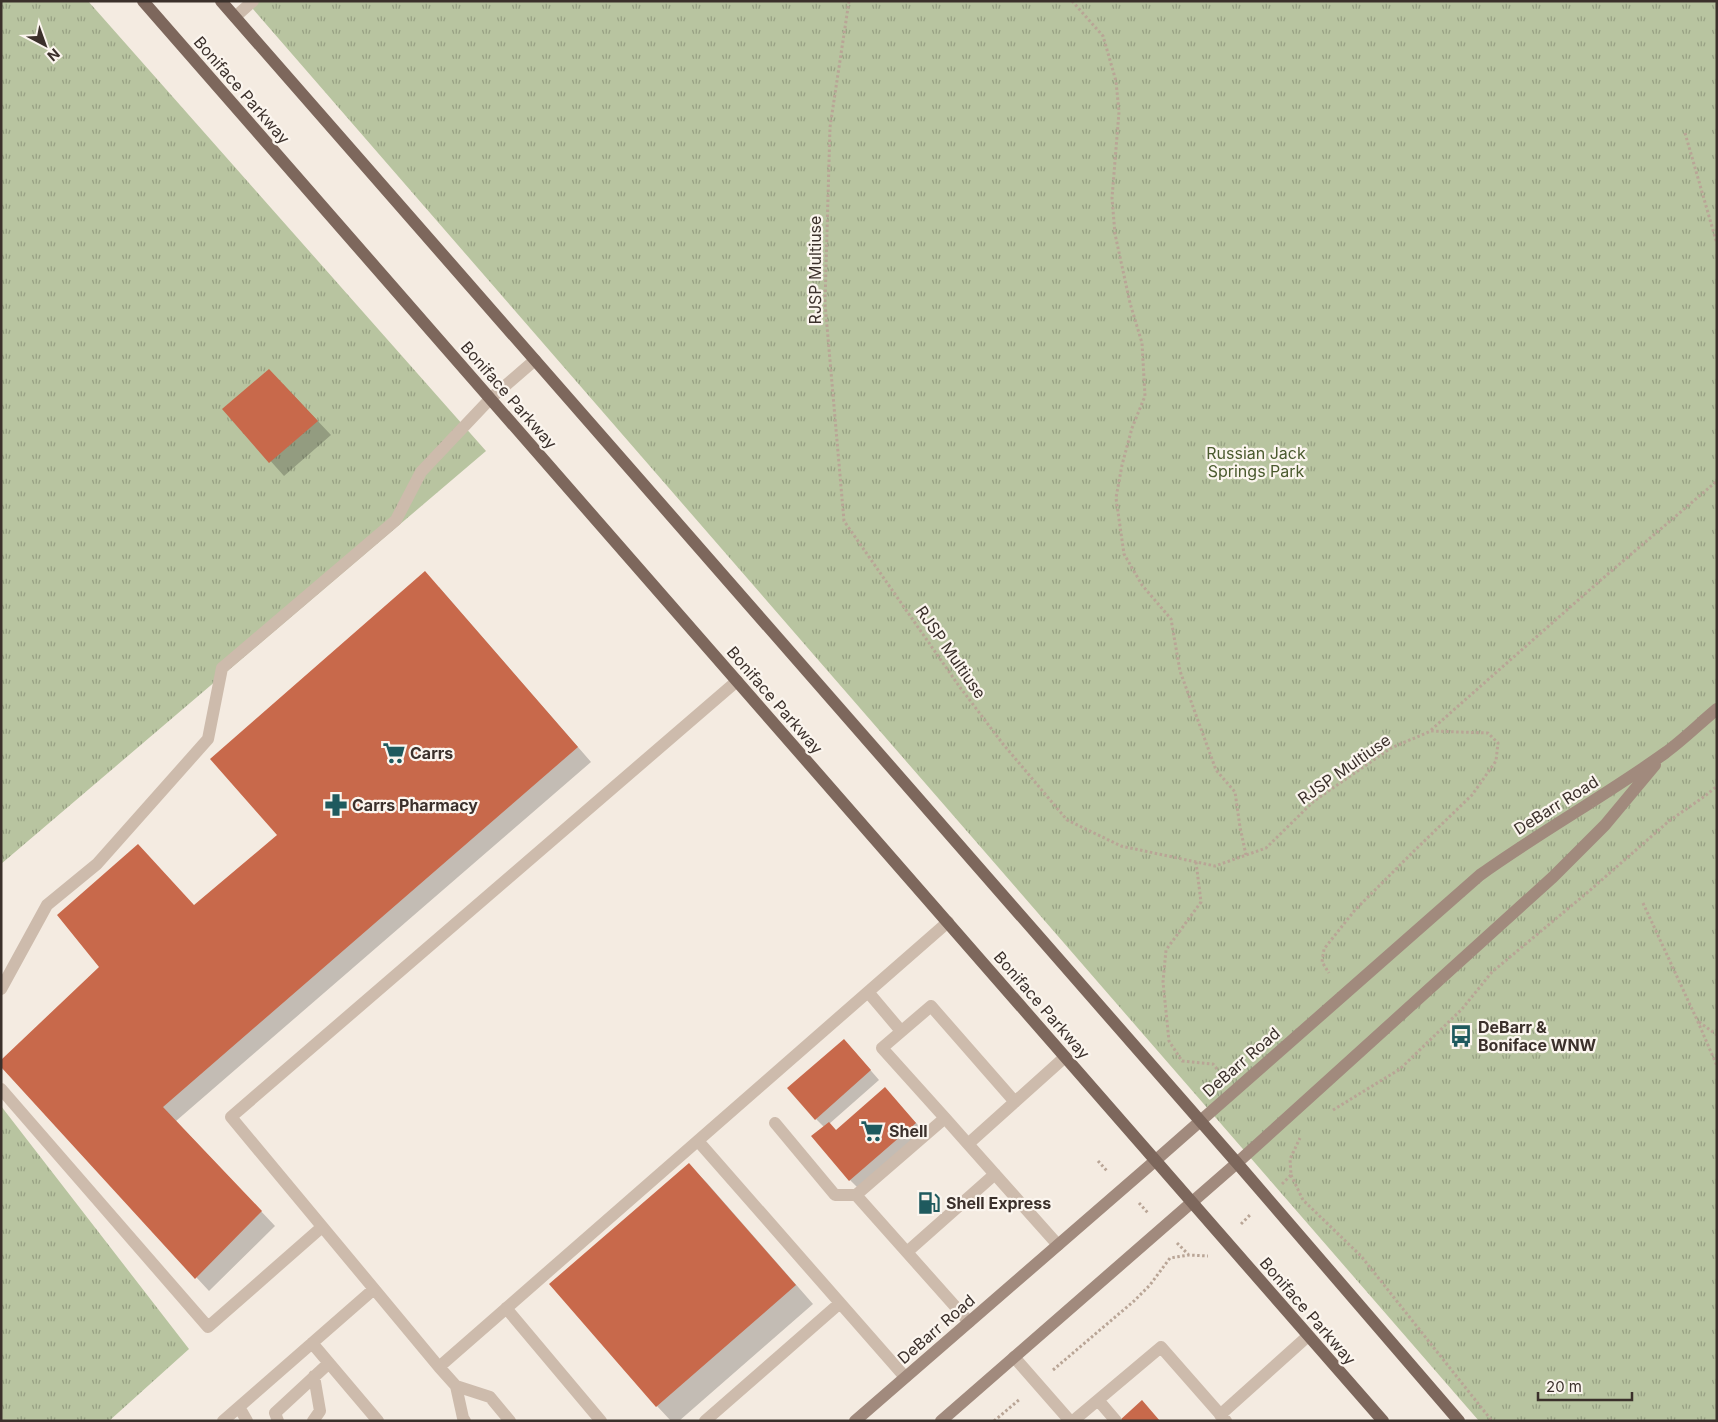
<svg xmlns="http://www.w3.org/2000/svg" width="1718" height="1422" font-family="Inter,sans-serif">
<defs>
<pattern id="park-tufts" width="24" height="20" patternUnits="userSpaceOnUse" patternTransform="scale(1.25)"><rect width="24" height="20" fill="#b8c4a0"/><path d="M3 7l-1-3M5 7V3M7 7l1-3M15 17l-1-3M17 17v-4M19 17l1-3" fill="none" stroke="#97a083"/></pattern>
</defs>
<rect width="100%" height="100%" fill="#f4ebe1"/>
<path fill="url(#park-tufts)" d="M 1,1 L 88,1 L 486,451 L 1,864 Z
M 246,1 L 1717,1 L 1717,1421 L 1479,1421 Z
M 1,1106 L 189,1349 L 109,1421 L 1,1421 Z"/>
<path fill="#0003" d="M 283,384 L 331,435 L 284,476 L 224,409 Z
M 439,587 L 591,762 L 176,1121 L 275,1226 L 209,1291 L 1,1066 L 195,906 L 278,835 Z
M 853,1050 L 879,1080 L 829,1124 L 836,1131 L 885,1089 L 929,1137 L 863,1193 L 850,1180 L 824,1127 L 816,1119 Z
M 689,1165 L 707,1183 L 813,1304 L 679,1421 L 671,1421 L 657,1406 L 551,1285 Z"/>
<path fill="#c8694b" d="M 269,369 L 318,421 L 269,463 L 222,409 Z
M 425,571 L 578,747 L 163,1107 L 262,1211 L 195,1279 L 1,1067 L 1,1060 L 99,967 L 57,915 L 138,844 L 194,905 L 277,835 L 210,759 Z
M 844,1039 L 871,1070 L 815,1120 L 787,1088 Z
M 885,1087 L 916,1123 L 849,1181 L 811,1136 L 829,1122 L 836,1130 Z
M 689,1163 L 796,1285 L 656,1407 L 549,1284 Z
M 1142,1400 L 1160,1421 L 1119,1421 Z"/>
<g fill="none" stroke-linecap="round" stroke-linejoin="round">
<path stroke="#b9a596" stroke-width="3" stroke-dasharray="2.5 2.5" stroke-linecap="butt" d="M 849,1 L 830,127 L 825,303 L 844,521 L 959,686 L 1003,744 L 1067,820 L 1121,846 L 1215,866 L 1266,848 L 1314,801 L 1391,748 L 1431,731 L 1488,733 L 1498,743 L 1496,761 L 1472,795 L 1415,850 L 1355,910 L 1324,949 L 1322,962 L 1329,973
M 1072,1 L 1103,36 L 1116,81 L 1119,112 L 1112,198 L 1115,234 L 1130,303 L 1142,343 L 1145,396 L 1132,428 L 1122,465 L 1116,498 L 1124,554 L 1142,585 L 1171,619 L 1180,671 L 1216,770 L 1235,792 L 1240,827 L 1246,855
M 1685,133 L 1717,244
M 1431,730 L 1602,579 L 1717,481
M 1196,862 L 1201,902 L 1166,950 L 1163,982 L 1169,1041 L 1182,1061 L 1213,1064 L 1221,1074
M 1643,903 L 1698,1022 L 1717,1066
M 1699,1022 L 1717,1035
M 1333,1110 L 1400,1069 L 1462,1009 L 1492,972 L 1588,892 L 1669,821 L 1705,796 L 1717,786
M 1098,1161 L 1108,1172
M 1291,1175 L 1303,1200 L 1361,1256 L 1492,1421
M 1282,1184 L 1291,1175 L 1290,1159 L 1300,1138
M 1139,1203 L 1148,1213
M 1241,1224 L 1251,1214
M 1177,1243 L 1188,1254
M 1053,1370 L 1134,1301 L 1150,1285 L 1170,1258 L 1189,1255 L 1208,1256
M 994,1421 L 1020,1399"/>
<path stroke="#cdbbac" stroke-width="12" d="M 235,17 L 253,1
M 1,989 L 47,905 L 97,864 L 208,739 L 222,668 L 396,520 L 421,472 L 491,398 L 535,360
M 868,992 L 901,1031
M 1,1089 L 208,1327 L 322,1227
M 945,1118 L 882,1048 L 931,1006 L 1015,1102
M 775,1123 L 835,1195 L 856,1195
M 698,1141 L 905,1377
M 968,1144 L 945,1118 L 856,1195 L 969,1322
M 1058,1245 L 968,1144 L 1065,1057
M 907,1252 L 995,1174
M 506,1308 L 601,1421
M 312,1343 L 378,1421
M 1014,1357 L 1070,1421
M 439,1367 L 948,922
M 456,1386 L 463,1418 L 465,1421
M 1098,1400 L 1116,1421
M 239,1407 L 247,1421
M 1220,1415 L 1308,1336
M 223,1421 L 374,1289
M 278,1421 L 275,1413 L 329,1363
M 313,1421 L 320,1411 L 314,1376
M 510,1421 L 490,1397 L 456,1386 L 439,1367 L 231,1117 L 737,681
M 705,1421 L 840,1303
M 1073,1421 L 1161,1347 L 1226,1421"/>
<path stroke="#a18a7d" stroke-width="12" d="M 855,1421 L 1156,1160 L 1480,875 C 1540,832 1605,796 1665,753 C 1683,740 1700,723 1717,709
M 941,1421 L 1237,1163 L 1553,877 L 1605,825 L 1655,765"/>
<path stroke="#7d675c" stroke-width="12" d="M 143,1 L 1383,1421
M 221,1 L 1237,1163 L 1459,1421"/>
</g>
<defs>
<symbol id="supermarket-bare" viewBox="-9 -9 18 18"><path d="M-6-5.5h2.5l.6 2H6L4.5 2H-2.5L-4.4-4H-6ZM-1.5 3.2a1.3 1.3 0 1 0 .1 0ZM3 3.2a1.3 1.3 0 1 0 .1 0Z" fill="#1f5a5e" stroke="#fbf5ee" stroke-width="2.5" paint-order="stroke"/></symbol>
<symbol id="pharmacy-bare" viewBox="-9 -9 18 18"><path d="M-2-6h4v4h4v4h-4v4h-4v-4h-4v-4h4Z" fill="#1f5a5e" stroke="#fbf5ee" stroke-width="2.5" paint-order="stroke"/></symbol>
<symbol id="bus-bare" viewBox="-9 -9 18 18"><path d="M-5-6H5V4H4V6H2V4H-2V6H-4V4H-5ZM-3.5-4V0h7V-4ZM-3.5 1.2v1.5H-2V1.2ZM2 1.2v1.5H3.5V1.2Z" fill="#1f5a5e" stroke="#fbf5ee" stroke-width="2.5" paint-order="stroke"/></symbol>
<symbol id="fuel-bare" viewBox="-9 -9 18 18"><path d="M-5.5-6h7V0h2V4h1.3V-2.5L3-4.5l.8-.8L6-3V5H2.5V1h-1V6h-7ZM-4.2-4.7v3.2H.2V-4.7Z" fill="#1f5a5e" stroke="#fbf5ee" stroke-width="2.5" paint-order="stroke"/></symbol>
</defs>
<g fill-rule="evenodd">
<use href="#supermarket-bare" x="378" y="737" width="32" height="32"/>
<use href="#pharmacy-bare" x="320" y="789" width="32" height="32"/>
<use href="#bus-bare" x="1445" y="1020" width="32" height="32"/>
<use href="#supermarket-bare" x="856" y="1115" width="32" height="32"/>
<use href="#fuel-bare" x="913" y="1187" width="32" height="32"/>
</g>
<g text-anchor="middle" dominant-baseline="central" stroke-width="4.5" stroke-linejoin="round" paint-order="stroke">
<g font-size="16" fill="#3b302b" stroke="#fbf5ee">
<text transform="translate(242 90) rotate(49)">Boniface Parkway</text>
<text transform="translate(815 270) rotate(-90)">RJSP Multiuse</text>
<text transform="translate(509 395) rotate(49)">Boniface Parkway</text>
<text transform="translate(951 652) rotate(55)">RJSP Multiuse</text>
<text transform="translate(775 700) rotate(49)">Boniface Parkway</text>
<text transform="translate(1344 769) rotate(-35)">RJSP Multiuse</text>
<text transform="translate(1556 805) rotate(-32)">DeBarr Road</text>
<text transform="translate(1042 1005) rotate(49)">Boniface Parkway</text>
<text transform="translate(1241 1062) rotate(-41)">DeBarr Road</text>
<text transform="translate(1308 1311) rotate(49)">Boniface Parkway</text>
<text transform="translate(936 1329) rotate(-41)">DeBarr Road</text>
</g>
<g font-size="16" fill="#4a5a2e" stroke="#fbf5ee">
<text x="1256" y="453">Russian Jack<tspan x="1256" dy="18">Springs Park</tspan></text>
</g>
<g font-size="16" font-weight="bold" fill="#3b302b" stroke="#fbf5ee" text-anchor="start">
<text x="410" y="753">Carrs</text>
<text x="352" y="805">Carrs Pharmacy</text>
<text x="1478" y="1027">DeBarr &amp;<tspan x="1478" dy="18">Boniface WNW</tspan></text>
<text x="889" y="1131">Shell</text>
<text x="946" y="1203">Shell Express</text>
</g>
</g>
<rect width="1718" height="1422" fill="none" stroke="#3b302b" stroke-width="5"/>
<g transform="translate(45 45) rotate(139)" stroke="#fbf5ee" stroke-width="4" paint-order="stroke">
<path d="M0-4L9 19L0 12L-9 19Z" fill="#3b302b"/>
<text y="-8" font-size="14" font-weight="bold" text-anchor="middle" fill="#3b302b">N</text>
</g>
<path d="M1538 1392v8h94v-8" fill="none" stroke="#3b302b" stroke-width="2.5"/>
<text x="1546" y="1392" font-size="15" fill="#3b302b" stroke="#fbf5ee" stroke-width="4" paint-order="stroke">20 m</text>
</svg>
